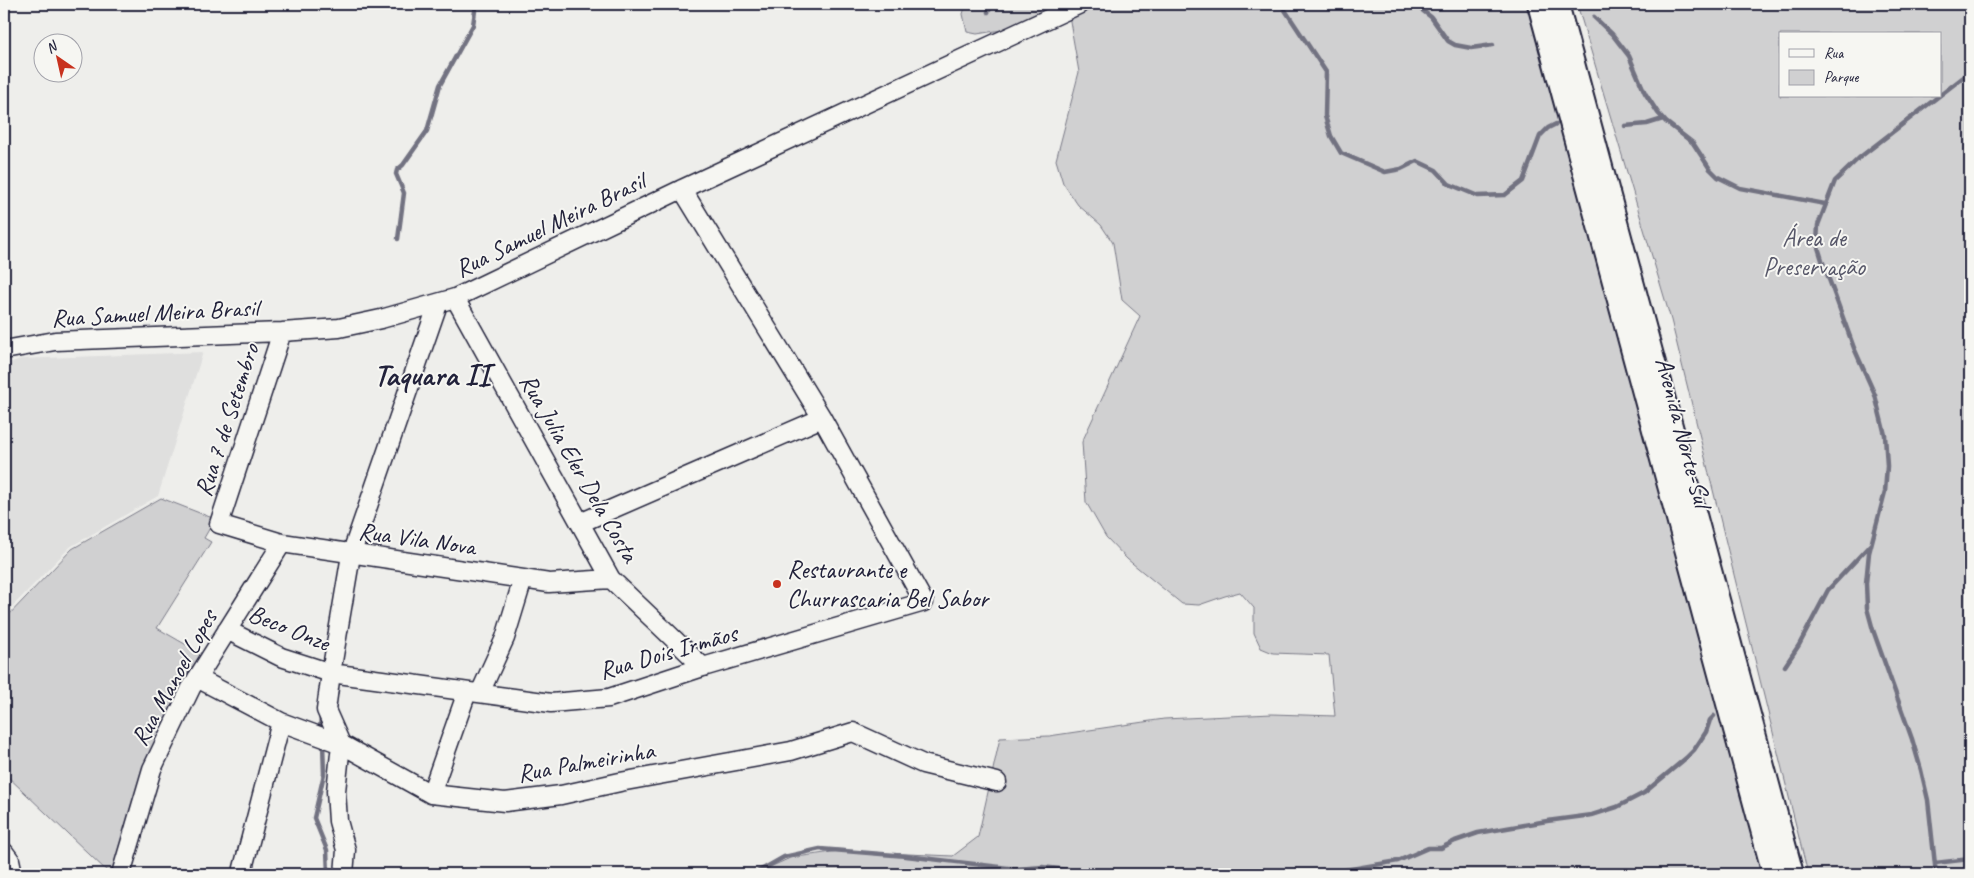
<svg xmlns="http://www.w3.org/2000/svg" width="1974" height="878" font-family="Caveat,sans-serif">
<rect width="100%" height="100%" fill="#eeeeeb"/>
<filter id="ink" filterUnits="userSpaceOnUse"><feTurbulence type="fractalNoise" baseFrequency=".02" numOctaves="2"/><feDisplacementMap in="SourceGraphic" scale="10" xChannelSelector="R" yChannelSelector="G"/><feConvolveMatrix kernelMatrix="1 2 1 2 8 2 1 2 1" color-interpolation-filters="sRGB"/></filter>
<g filter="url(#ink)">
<path fill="#dfdfde" d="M 203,352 L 158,496 L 70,547 L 4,615 L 4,365 L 20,359 Z"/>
<path fill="#d0d0d1" stroke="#797986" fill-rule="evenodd" d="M 966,4 L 1528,4 L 1563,126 L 1753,826 L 1760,874 L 755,874 L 790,858 L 839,851 L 953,856 L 978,837 L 1000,738 L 1049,736 L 1164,719 L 1272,714 L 1335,716 L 1329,655 L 1273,653 L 1261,648 L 1254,633 L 1254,608 L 1240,592 L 1225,596 L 1199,605 L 1182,604 L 1127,559 L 1106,537 L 1086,502 L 1082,442 L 1140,316 L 1122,300 L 1113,243 L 1101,225 L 1078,205 L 1063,183 L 1056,160 L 1079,72 L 1068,10 L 1030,17 L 1008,29 L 977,34 L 967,32 L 963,14 Z
M 1577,4 L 1970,4 L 1970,874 L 1808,874 L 1671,320 ZM 1780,34 L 1940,34 L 1940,96 L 1780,96 Z
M 161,498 L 215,519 L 204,538 L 211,542 L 157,628 L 204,655 L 116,874 L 110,874 L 4,773 L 4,620 L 72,549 Z"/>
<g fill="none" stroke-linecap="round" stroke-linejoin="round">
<path stroke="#727281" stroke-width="4.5" d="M 1414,4 L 1431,17 L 1448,41 L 1455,45 L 1471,48 L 1493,45
M 1283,7 L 1326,72 L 1325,116 L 1331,136 L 1341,153 L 1385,172 L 1401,169 L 1417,161 L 1436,170 L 1449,184 L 1478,196 L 1505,195 L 1523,181 L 1540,136 L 1548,128 L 1556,124
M 988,12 L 993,4
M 1594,17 L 1612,34 L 1629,56 L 1645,93 L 1658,113 L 1666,122 L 1693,143 L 1710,169 L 1718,177 L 1740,188 L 1825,204
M 1625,126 L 1647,124 L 1663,119
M 398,239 L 404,193 L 396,174 L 397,170 L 403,165 L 427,131 L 440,85 L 473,25 L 476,4
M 1785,666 L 1799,645 L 1828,590 L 1870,545
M 320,732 L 321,715
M 323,743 L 324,774 L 314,818 L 327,850 L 328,874
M 1935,863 L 1970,859
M 754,874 L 784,857 L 820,849 L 906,856 L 1017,869 L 1042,867 L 1103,874
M 1322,874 L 1398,861 L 1428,848 L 1441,848 L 1455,841 L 1478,833 L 1547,821 L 1592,815 L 1617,807 L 1644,793 L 1686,758 L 1694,750 L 1706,732 L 1710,720 L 1714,716
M 1936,874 L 1928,800 L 1921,770 L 1912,739 L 1873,630 L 1867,608 L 1866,583 L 1869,553 L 1885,492 L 1887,466 L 1885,435 L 1875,395 L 1854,348 L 1822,260 L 1817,244 L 1818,225 L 1835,181 L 1859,158 L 1970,72"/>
<defs>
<path id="minor" d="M 455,298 L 611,579 L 703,667
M 282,332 L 219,524 L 282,543 L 523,579 L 549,583 L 611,579
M 4,350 L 55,341 L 282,332 L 339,328 L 381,319 L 455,298 L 682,189 L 1080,4
M 580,523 L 822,418
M 227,630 L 281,657 L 331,673 L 551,703 L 609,698 L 703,667 L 924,602 L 822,418 L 682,189
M 197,678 L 281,722 L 341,744 L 431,794 L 505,802 L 561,795 L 620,782 L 791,751 L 853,732 L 923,764 L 997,782
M 480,693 L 505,638 L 523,579
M 431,794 L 467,692
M 4,852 L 10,860 L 12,869 L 6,874
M 121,874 L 152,769 L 191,688 L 282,543
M 245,874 L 243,868 L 281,722
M 344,874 L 346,850 L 338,821 L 336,791 L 341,744 L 326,710 L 331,673 L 351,555 L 438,304"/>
<path id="major" d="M 1539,4 L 1774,874
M 1557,4 L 1792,874"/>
</defs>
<use href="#minor" stroke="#22223b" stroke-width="21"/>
<use href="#major" stroke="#22223b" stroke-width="26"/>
<use href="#minor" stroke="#f6f6f2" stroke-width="18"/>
<use href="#major" stroke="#f6f6f2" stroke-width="22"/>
</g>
</g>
<circle fill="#c8321e" stroke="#f6f6f2" stroke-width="2" cx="777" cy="584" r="5"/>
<g text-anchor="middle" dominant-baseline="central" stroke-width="4" stroke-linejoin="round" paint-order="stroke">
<g font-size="25" fill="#22223b" stroke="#f6f6f2">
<text transform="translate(550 225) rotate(-26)">Rua Samuel Meira Brasil</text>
<text transform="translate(155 313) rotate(-3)">Rua Samuel Meira Brasil</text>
<text transform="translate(227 420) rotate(-72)">Rua 7 de Setembro</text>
<text transform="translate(1683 432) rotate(75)">Avenida Norte-Sul</text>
<text transform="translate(579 468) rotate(60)">Rua Julia Eler Dela Costa</text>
<text transform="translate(417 539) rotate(8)">Rua Vila Nova</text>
<text transform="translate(289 628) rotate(22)">Beco Onze</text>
<text transform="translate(668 652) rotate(-16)">Rua Dois Irmãos</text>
<text transform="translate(174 678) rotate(-61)">Rua Manoel Lopes</text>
<text transform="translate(586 762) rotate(-10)">Rua Palmeirinha</text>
</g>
<g font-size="25" fill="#565668" stroke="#f6f6f2">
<text x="1814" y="238">Área de<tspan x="1814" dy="29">Preservação</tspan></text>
</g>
<g font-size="25" fill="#22223b" stroke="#f6f6f2" text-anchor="start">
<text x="787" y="570">Restaurante e<tspan x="787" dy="29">Churrascaria Bel Sabor</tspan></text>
</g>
<g font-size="30" font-weight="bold" fill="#22223b" stroke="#f6f6f2">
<text x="432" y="375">Taquara II</text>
</g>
</g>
<rect width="1974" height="878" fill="none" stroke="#f6f6f2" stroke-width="20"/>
<rect x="10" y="10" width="1954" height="858" fill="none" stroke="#22223b" stroke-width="2" filter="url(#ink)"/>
<rect x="1779" y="32" width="162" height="65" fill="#f6f6f2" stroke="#a1a1a9"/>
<rect x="1789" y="49" width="25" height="8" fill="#f6f6f2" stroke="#a1a1a9"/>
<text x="1824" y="58" font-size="15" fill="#22223b">Rua</text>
<rect x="1789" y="70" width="25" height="15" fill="#d0d0d1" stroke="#a1a1a9"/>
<text x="1824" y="82" font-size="15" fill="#22223b">Parque</text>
<g transform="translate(58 58) rotate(326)"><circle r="24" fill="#f6f6f2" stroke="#a1a1a9"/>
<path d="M0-4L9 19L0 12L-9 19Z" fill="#c8321e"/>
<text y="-8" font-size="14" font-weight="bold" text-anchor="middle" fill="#22223b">N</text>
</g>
</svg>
